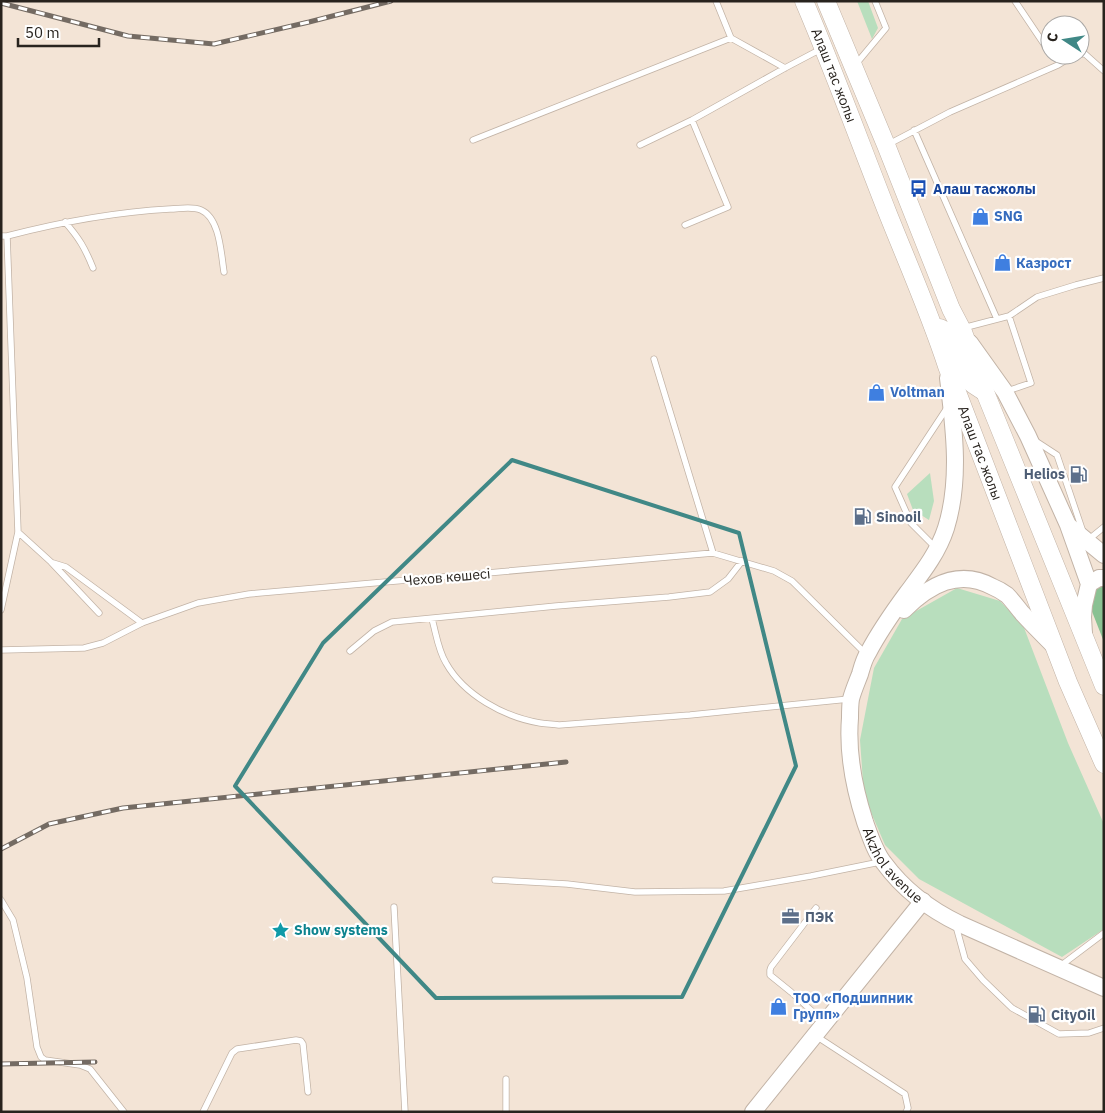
<svg xmlns="http://www.w3.org/2000/svg" width="1105" height="1113" font-family="'IBM Plex Sans',sans-serif">
<rect width="100%" height="100%" fill="#f3e4d6"/>
<path fill="#b8debd" d="M 857,1 L 868,1 L 878,28 L 872,39 Z
M 930,473 L 934,501 L 929,520 L 913,510 L 907,494 Z
M 957,588 L 1000,601 L 1023,625 L 1068,743 L 1104,824 L 1104,929 L 1062,957 L 919,879 L 885,845 L 864,796 L 860,740 L 874,668 L 902,619 Z"/>
<path fill="#8ac192" d="M 1099,586 L 1104,586 L 1104,642 L 1091,609 L 1092,593 Z"/>
<g fill="none" stroke-linecap="round" stroke-linejoin="round">
<defs>
<path id="lane" d="M 716,1 L 731,38 L 785,68
M 1015,1 L 1050,53
M 1080,54 L 1085,54 L 1104,71
M 856,64 L 886,28 L 875,1
M 914,130 L 997,319
M 473,140 L 731,38
M 889,144 L 950,112 L 1058,65 L 1074,55
M 640,145 L 692,120 L 785,68 L 821,49
M 65,222 C 79,238 85,248 93,268
M 685,225 L 728,207 L 692,120
M 1,236 L 7,236 L 18,532 L 1,610
M 7,236 C 61,222 115,212 170,209 C 179,209 192,206 201,210 C 220,218 221,254 224,272
M 963,328 L 1009,316 L 1037,297 L 1076,285 L 1104,278
M 654,359 L 713,553
M 1007,391 L 1031,383 L 1009,316
M 1034,440 L 1057,455 L 1083,532
M 18,532 L 51,562 L 99,613
M 1088,540 L 1104,527
M 935,547 L 911,523 L 895,487 L 947,408
M 53,563 L 66,567 L 142,623
M 432,619 C 436,633 438,650 446,663 C 464,695 504,717 540,723 C 546,724 553,724 559,725 L 690,715 L 849,699
M 1,650 L 84,648 L 103,643 L 142,623 L 198,603 L 249,594 L 713,553 L 774,571 L 792,581 L 865,653
M 350,651 L 374,631 L 392,622 L 556,606 L 669,597 L 710,592 L 728,579 L 742,561
M 495,880 L 567,884 L 635,892 L 724,891 L 811,876 L 880,862
M 1,900 L 13,920 L 27,978 L 37,1047 L 41,1057 L 45,1060 L 80,1065 L 90,1069 L 124,1112
M 394,907 L 405,1112
M 816,908 L 771,967 L 770,970 L 770,975 L 791,992 L 824,1022
M 956,926 L 965,959 L 983,980 L 1012,1008 L 1059,1034 L 1089,1033 L 1104,1028
M 1059,967 L 1104,933
M 816,1036 L 905,1094 L 908,1108 L 906,1112
M 203,1112 L 230,1057 L 232,1053 L 237,1049 L 296,1040 L 301,1041 L 303,1044 L 308,1092
M 506,1112 L 506,1079"/>
<g id="secondary">
<path d="M 970,343 L 1005,392 L 1028,436 L 1068,525 L 1089,584 L 1084,605 L 1083,617 L 1084,634"/>
<path id="s1" d="M 948,378 C 954,428 961,480 946,528 C 938,553 922,573 907,593 C 893,612 879,632 868,653 C 864,659 862,667 860,674 C 857,682 853,691 851,699 C 850,705 850,712 850,718 C 847,754 854,788 865,822 C 870,836 875,852 884,863 C 903,889 931,910 960,924 L 1104,988"/>
<path d="M 1070,527 L 1104,555"/>
<path d="M 1089,584 L 1099,578 L 1104,578"/>
<path d="M 904,610 C 929,585 959,568 993,587 C 998,589 1003,592 1007,595 C 1012,600 1017,607 1022,613 C 1032,624 1043,635 1054,646"/>
<path d="M 753,1112 L 923,901"/>
</g>
<g id="primary">
<path id="s2" d="M 804,1 C 834,71 860,143 888,214 C 908,264 930,314 947,366 L 1068,682 L 1104,764"/>
<path d="M 826,1 L 886,145 L 951,309 L 963,332 L 985,392 L 1104,686"/>
<path d="M 934,328 C 954,325 957,361 964,374 C 968,382 977,387 985,392"/>
</g>
</defs>
<use href="#lane" stroke="#c2b3a6" stroke-width="7"/>
<use href="#secondary" stroke="#c2b3a6" stroke-width="18"/>
<use href="#primary" stroke="#c2b3a6" stroke-width="19"/>
<use href="#lane" stroke="#fff" stroke-width="5.5"/>
<use href="#secondary" stroke="#fff" stroke-width="16"/>
<use href="#primary" stroke="#fff" stroke-width="18"/>
<defs>
<path id="rail" d="M 1,3 L 128,36 L 214,44 L 309,22 L 391,1
M 1,849 L 49,824 L 123,808 L 566,762
M 1,1064 L 95,1062"/>
</defs>
<use href="#rail" stroke="#746b63" stroke-width="5"/>
<use href="#rail" stroke="#fff" stroke-width="3" stroke-dasharray="9" stroke-linecap="butt"/>
</g>
<path fill="none" stroke="#408886" stroke-width="4" stroke-linejoin="round" d="M 512,460 L 739,533 L 796,766 L 682,997 L 436,998 L 235,786 L 323,643 Z"/>
<defs>
<symbol id="bus-bare" viewBox="-9 -9 18 18"><path d="M-5-6H5V4H4V6H2V4H-2V6H-4V4H-5ZM-3.5-4V0h7V-4ZM-3.5 1.2v1.5H-2V1.2ZM2 1.2v1.5H3.5V1.2Z" fill="#1a4fb4" stroke="#fff" stroke-width="2.5" paint-order="stroke"/></symbol>
<symbol id="shop-bare" viewBox="-9 -9 18 18"><path d="M-5-2.5h2.3a2.7 3.5 0 0 1 5.4 0H5L5.5 6h-11ZM-1.5-2.5h3a1.5 2.3 0 0 0-3 0Z" fill="#3f7fe0" stroke="#fff" stroke-width="2.5" paint-order="stroke"/></symbol>
<symbol id="fuel-bare" viewBox="-9 -9 18 18"><path d="M-5.5-6h7V0h2V4h1.3V-2.5L3-4.5l.8-.8L6-3V5H2.5V1h-1V6h-7ZM-4.2-4.7v3.2H.2V-4.7Z" fill="#5c6f8a" stroke="#fff" stroke-width="2.5" paint-order="stroke"/></symbol>
<symbol id="office-bare" viewBox="-9 -9 18 18"><path d="M-6-3h4V-5.5h4V-3h4V5H-6ZM-1-4.5V-3h2v-1.5ZM-6 0V1H6V0Z" fill="#5c6f8a" stroke="#fff" stroke-width="2.5" paint-order="stroke"/></symbol>
<symbol id="sight-bare" viewBox="-9 -9 18 18"><path d="M0-6L1.8-2.2L6-1.7L2.9 1.2L3.7 5.4L0 3.3L-3.7 5.4L-2.9 1.2L-6-1.7L-1.8-2.2Z" fill="#0f9aa8" stroke="#fff" stroke-width="2.5" paint-order="stroke"/></symbol>
</defs>
<g fill-rule="evenodd">
<use href="#bus-bare" x="906" y="176" width="25" height="25"/>
<use href="#shop-bare" x="968" y="204" width="25" height="25"/>
<use href="#shop-bare" x="990" y="250" width="25" height="25"/>
<use href="#shop-bare" x="864" y="380" width="25" height="25"/>
<use href="#fuel-bare" x="1066" y="462" width="25" height="25"/>
<use href="#fuel-bare" x="850" y="504" width="25" height="25"/>
<use href="#office-bare" x="778" y="904" width="25" height="25"/>
<use href="#sight-bare" x="268" y="918" width="25" height="25"/>
<use href="#shop-bare" x="766" y="994" width="25" height="25"/>
<use href="#fuel-bare" x="1024" y="1002" width="25" height="25"/>
</g>
<g text-anchor="middle" dominant-baseline="central" stroke-width="4.5" stroke-linejoin="round" paint-order="stroke">
<g font-size="14" fill="#28231e" stroke="#fff">
<text stroke="none"><textPath href="#s2" startOffset="80">Алаш тас жолы</textPath></text>
<text stroke="none"><textPath href="#s2" startOffset="485">Алаш тас жолы</textPath></text>
<text transform="translate(447 577) rotate(-5)">Чехов көшесі</text>
<text stroke="none"><textPath href="#s1" startOffset="525">Akzhol avenue</textPath></text>
</g>
<g font-size="14" font-weight="bold" fill="#164399" stroke="#fff" text-anchor="start">
<text x="933" y="189">Алаш тасжолы</text>
</g>
<g font-size="14" font-weight="bold" fill="#366cbe" stroke="#fff" text-anchor="start">
<text x="994" y="216">SNG</text>
<text x="1016" y="263">Казрост</text>
<text x="890" y="392">Voltman</text>
<text x="793" y="998">ТОО «Подшипник<tspan x="793" dy="16">Групп»</tspan></text>
</g>
<g font-size="14" font-weight="bold" fill="#4e5e75" stroke="#fff" text-anchor="start">
<text x="1065" y="474" text-anchor="end">Helios</text>
<text x="876" y="517">Sinooil</text>
<text x="805" y="917">ПЭК</text>
<text x="1051" y="1015">CityOil</text>
</g>
<g font-size="14" font-weight="bold" fill="#0d838f" stroke="#fff" text-anchor="start">
<text x="294" y="930">Show systems</text>
</g>
</g>
<rect width="1105" height="1113" fill="none" stroke="#28231e" stroke-width="5"/>
<g transform="translate(1065 40) rotate(282)"><circle r="24" fill="#ffffff" stroke="#a9a7a5"/>
<path d="M0-4L9 19L0 12L-9 19Z" fill="#408886"/>
<text y="-8" font-size="14" font-weight="bold" text-anchor="middle" fill="#28231e">С</text>
</g>
<path d="M18 38v8h81v-8" fill="none" stroke="#28231e" stroke-width="2.5"/>
<text x="25" y="38" font-size="15" fill="#28231e" stroke="#ffffff" stroke-width="4" paint-order="stroke">50 m</text>
</svg>
